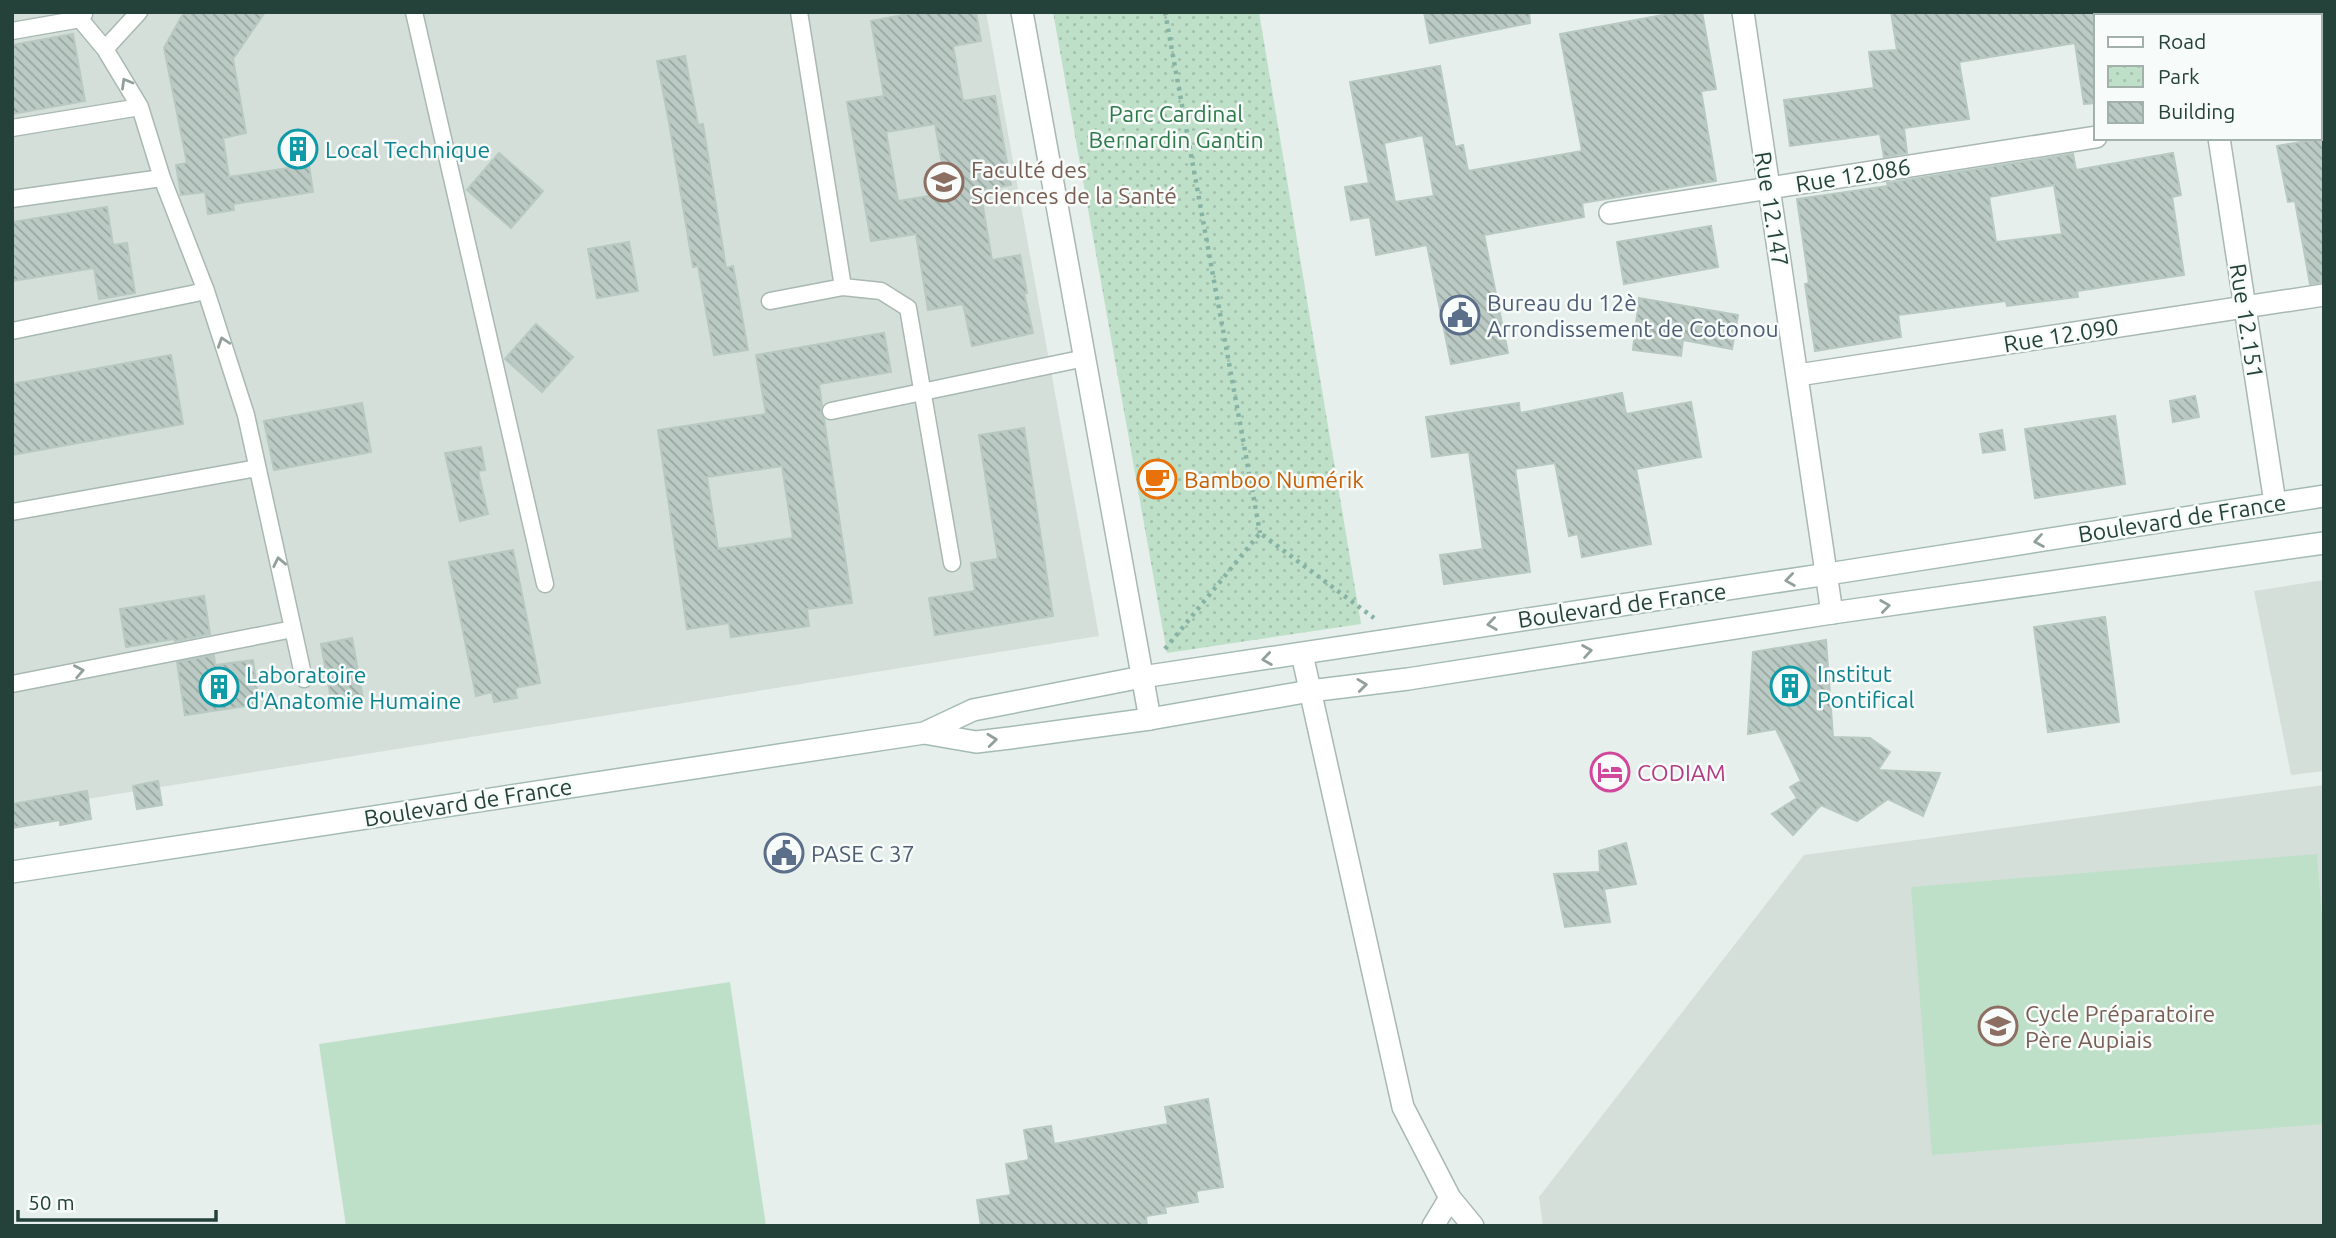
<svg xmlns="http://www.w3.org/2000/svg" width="2336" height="1238" font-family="Ubuntu,sans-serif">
<defs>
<pattern id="park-dots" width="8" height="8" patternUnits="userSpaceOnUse" patternTransform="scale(1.75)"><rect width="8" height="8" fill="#bfe0c8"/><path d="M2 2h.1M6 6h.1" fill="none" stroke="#a4c1ad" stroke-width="1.8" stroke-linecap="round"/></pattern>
<pattern id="building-back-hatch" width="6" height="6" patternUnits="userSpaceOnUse" patternTransform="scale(1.75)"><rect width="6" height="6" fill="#bbcac4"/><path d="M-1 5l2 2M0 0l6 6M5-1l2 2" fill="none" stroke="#98a6a0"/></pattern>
</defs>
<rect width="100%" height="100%" fill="#e6efeb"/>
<path fill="#d4dfda" d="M 12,12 L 986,12 L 1099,636 L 12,811 Z
M 2236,12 L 2324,12 L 2324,86 L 2320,87 L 2320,16 L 2237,16 Z
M 2324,580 L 2324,771 L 2291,775 L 2254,591 Z
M 2324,785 L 2324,1226 L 1543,1226 L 1539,1197 L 1804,855 Z"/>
<path fill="#bfe0c8" d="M 2317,854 L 2324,945 L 2324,1124 L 1932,1155 L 1911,887 Z
M 730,982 L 766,1226 L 346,1226 L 319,1044 Z"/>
<path fill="url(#park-dots)" d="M 1053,12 L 1259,12 L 1361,624 L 1167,653 Z"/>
<path fill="url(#building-back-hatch)" stroke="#b8c9c2" stroke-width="2" fill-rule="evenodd" d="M 184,12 L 265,12 L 233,59 L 246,133 L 223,138 L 229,177 L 309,165 L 313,192 L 233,204 L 234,210 L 208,214 L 205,192 L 181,195 L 176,165 L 187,163 L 164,48 Z
M 918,12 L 976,12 L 981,41 L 953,46 L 963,101 L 995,96 L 1011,185 L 980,190 L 992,260 L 1020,255 L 1027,293 L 1024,293 L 1033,333 L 972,346 L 963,304 L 928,310 L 916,234 L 871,241 L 847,102 L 884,96 L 871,21 ZM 935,124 L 947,193 L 898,201 L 886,132 Z
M 1424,12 L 1529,12 L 1530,23 L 1430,43 Z
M 1679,12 L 1702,12 L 1716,89 L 1701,91 L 1716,181 L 1582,203 L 1584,217 L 1484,235 L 1508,353 L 1451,364 L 1427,245 L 1376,255 L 1370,217 L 1351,220 L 1345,187 L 1369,183 L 1350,82 L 1440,66 L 1455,147 L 1463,145 L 1468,171 L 1582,151 L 1560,34 ZM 1423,135 L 1434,196 L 1395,202 L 1384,143 Z
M 1891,12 L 2096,12 L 2096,103 L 2084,104 L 2075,43 L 1959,62 L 1969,119 L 1904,128 L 1907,153 L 1884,157 L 1880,134 L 1790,146 L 1784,100 L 1874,88 L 1869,52 L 1897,50 Z
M 73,34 L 85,101 L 12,114 L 12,45 Z
M 685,56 L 698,125 L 703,124 L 726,268 L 733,266 L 748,350 L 714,355 L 698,266 L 693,267 L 669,122 L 657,61 Z
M 2324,138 L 2324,282 L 2310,284 L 2295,201 L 2288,202 L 2277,146 Z
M 499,153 L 543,191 L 511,228 L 467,190 Z
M 2173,153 L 2181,195 L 2172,197 L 2184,275 L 2077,291 L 2078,297 L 2007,306 L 2006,301 L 1898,315 L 1901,337 L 1815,351 L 1805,284 L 1809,283 L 1797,199 L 1888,186 L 1887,183 L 2073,154 L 2076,170 ZM 2054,185 L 2062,234 L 1996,242 L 1989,197 Z
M 107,207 L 113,245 L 127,243 L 135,293 L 99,299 L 94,268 L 12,281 L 12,222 Z
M 1711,226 L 1718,267 L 1624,284 L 1617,242 Z
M 629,242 L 638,291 L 597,298 L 588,249 Z
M 1639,298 L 1738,315 L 1732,349 L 1683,340 L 1681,356 L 1633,350 Z
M 536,324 L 573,357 L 542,392 L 505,359 Z
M 884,333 L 891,372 L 819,384 L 822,406 L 821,412 L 824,419 L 852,603 L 807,609 L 809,626 L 731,637 L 729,623 L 687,629 L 658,430 L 766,414 L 756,355 ZM 782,466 L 793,538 L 718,549 L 707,477 Z
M 171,355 L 183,424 L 12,455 L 12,384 Z
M 1622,393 L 1626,414 L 1691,402 L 1701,457 L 1636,469 L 1651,544 L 1582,557 L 1578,534 L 1569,536 L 1555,463 L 1515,469 L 1530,572 L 1444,584 L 1440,555 L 1483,549 L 1469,452 L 1432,457 L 1426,417 L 1519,403 L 1520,413 Z
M 2195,396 L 2199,417 L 2173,422 L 2170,401 Z
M 362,403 L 371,452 L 274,470 L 264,421 Z
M 2115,416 L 2125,484 L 2035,498 L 2025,429 Z
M 1024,428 L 1053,616 L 935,635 L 929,598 L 975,591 L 971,563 L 998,559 L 979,435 Z
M 2002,430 L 2005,450 L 1983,453 L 1980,434 Z
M 481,447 L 485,470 L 478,471 L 488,514 L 460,521 L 445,453 Z
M 513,550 L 540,683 L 515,688 L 517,698 L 494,702 L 492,692 L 476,696 L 449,562 Z
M 204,596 L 210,634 L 175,641 L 174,639 L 126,647 L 120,609 Z
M 2105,617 L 2119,722 L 2048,732 L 2034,627 Z
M 352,638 L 364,704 L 333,710 L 321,644 Z
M 1826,640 L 1833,737 L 1870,738 L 1890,752 L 1878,770 L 1940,773 L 1923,816 L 1888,799 L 1857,821 L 1821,805 L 1793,835 L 1772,814 L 1797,798 L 1790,787 L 1801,781 L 1776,729 L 1748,734 L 1753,652 Z
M 214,655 L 215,665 L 253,660 L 259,704 L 185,715 L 177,662 Z
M 158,781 L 162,805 L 137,809 L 133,786 Z
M 87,791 L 91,819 L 60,825 L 60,820 L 12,828 L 12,804 Z
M 1626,843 L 1636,884 L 1604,889 L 1610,922 L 1565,927 L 1554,874 L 1600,872 L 1599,851 Z
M 1208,1099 L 1223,1187 L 1196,1191 L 1198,1202 L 1165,1207 L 1166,1213 L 1146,1216 L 1147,1226 L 981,1226 L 977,1200 L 1011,1195 L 1006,1164 L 1029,1160 L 1024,1130 L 1051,1126 L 1054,1144 L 1168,1124 L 1165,1107 Z"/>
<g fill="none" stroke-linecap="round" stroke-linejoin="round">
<defs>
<path id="lane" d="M 74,12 L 105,49 L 140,107 L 162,178 L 206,291 L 246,415 L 304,679
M 414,12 L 545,584
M 799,12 L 843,287
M 12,31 L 81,19 L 84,14
M 105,49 L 139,12
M 12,128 L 140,107
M 12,199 L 162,178
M 770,301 L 843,287 L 881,291 L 908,308 L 952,563
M 12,331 L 206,291
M 831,411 L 1085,358
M 12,512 L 257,468
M 12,684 L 293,629"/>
<path id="street" d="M 1022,12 L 1150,719
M 1743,12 L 1832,613
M 2199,12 L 2200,16
M 2320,102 L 2324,101
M 2219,138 L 2275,503
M 1610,213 L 2096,137
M 1798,375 L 2324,295
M 1302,654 L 1403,1107 L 1450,1198 L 1473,1226
M 1433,1226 L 1450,1198"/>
<path id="secondary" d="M 924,733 L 976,742 L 1010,738 L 1150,719 L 1310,691 L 1408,679 L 1832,613 L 2324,543
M 12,872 L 924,733 L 973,710 L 1142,677 L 1828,574 L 2324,496"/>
</defs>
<use href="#lane" stroke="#a8b8b2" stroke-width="19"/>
<use href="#street" stroke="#a8b8b2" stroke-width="24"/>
<use href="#secondary" stroke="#a4bbb3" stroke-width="24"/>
<path stroke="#86b3a5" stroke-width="4.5" stroke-dasharray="3.5 5" stroke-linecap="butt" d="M 1165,12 L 1260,533
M 1165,649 L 1260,533 L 1374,618"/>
<use href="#lane" stroke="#fff" stroke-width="16"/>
<use href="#street" stroke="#fff" stroke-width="21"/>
<use href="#secondary" stroke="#fff" stroke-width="21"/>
</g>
<defs><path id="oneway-chevron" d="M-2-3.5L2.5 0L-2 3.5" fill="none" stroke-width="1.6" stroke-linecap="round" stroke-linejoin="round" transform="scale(1.75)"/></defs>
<g stroke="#92a09c">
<use href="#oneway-chevron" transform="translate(126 83) rotate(-120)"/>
<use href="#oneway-chevron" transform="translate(223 342) rotate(-109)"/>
<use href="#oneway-chevron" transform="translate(2039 541) rotate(171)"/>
<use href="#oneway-chevron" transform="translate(279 562) rotate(-102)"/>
<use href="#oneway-chevron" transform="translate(1790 580) rotate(172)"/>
<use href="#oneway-chevron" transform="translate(1885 606) rotate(-8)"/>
<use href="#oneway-chevron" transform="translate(1492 624) rotate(172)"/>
<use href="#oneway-chevron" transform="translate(1587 651) rotate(-9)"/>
<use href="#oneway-chevron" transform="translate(1267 659) rotate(172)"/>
<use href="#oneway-chevron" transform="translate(79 671) rotate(-11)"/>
<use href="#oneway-chevron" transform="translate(1362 685) rotate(-7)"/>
<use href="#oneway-chevron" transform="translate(992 740) rotate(-6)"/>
</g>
<defs>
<symbol id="building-ring" viewBox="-11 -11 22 22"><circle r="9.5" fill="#f7fbf9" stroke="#0f9aa8" stroke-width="1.5"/><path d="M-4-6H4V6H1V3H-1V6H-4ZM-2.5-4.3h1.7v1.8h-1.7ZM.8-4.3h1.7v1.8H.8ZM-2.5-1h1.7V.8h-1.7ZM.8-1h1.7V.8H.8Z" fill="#0f9aa8"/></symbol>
<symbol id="university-ring" viewBox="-11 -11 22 22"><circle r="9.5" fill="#f7fbf9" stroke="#8d6e63" stroke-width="1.5"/><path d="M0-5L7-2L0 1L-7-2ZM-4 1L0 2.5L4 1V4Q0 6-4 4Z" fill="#8d6e63"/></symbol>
<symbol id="civic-ring" viewBox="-11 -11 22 22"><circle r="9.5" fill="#f7fbf9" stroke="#5c6f8a" stroke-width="1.5"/><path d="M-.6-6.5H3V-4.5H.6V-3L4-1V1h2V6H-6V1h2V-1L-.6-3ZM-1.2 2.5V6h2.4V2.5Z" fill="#5c6f8a"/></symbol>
<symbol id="cafe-ring" viewBox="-11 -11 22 22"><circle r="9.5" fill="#f7fbf9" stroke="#e8710a" stroke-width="1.5"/><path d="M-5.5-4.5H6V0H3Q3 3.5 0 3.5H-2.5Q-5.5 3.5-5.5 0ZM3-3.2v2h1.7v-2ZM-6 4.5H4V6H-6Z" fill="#e8710a"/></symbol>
<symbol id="hotel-ring" viewBox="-11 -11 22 22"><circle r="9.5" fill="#f7fbf9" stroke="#d1479c" stroke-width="1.5"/><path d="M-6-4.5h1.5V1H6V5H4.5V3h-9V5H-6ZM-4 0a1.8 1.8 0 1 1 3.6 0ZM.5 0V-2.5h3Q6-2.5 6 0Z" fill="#d1479c"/></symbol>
</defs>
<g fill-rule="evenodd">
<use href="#building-ring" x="276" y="127" width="44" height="44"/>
<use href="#university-ring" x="922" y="160" width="44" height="44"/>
<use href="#civic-ring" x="1438" y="293" width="44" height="44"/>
<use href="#cafe-ring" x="1135" y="457" width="44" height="44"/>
<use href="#building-ring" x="1768" y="664" width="44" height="44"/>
<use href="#building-ring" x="197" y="665" width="44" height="44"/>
<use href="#hotel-ring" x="1588" y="750" width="44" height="44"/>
<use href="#civic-ring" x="762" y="831" width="44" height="44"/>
<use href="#university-ring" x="1976" y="1004" width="44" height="44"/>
</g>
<g text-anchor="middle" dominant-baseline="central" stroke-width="5" stroke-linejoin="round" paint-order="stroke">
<g font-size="23" fill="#2d7a4b" stroke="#f7fbf9">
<text x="1176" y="113">Parc Cardinal<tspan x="1176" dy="26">Bernardin Gantin</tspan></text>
</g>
<g font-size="23" fill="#0d838f" stroke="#f7fbf9" text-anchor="start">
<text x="325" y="149">Local Technique</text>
<text x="1817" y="673">Institut<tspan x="1817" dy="26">Pontifical</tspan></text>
<text x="246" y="674">Laboratoire<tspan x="246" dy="26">d'Anatomie Humaine</tspan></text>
</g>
<g font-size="23" fill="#785e54" stroke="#f7fbf9" text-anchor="start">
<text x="971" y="169">Faculté des<tspan x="971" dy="26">Sciences de la Santé</tspan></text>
<text x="2025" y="1013">Cycle Préparatoire<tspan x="2025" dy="26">Père Aupiais</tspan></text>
</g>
<g font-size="23" fill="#24423a" stroke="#f7fbf9">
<text transform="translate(1853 175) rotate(-9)">Rue 12.086</text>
<text transform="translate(1772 209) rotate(81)">Rue 12.147</text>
<text transform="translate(2247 321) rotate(81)">Rue 12.151</text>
<text transform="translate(2061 335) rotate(-9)">Rue 12.090</text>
<text transform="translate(2182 518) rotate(-9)">Boulevard de France</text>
<text transform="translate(1622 605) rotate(-8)">Boulevard de France</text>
<text transform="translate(468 802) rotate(-9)">Boulevard de France</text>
</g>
<g font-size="23" fill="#4e5e75" stroke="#f7fbf9" text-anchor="start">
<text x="1487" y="302">Bureau du 12è<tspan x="1487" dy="26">Arrondissement de Cotonou</tspan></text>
<text x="811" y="853">PASE C 37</text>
</g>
<g font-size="23" fill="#c56008" stroke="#f7fbf9" text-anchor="start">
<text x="1184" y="479">Bamboo Numérik</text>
</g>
<g font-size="23" fill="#b23c85" stroke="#f7fbf9" text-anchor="start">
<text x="1637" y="772">CODIAM</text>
</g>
</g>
<rect width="2336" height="1238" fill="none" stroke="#24423a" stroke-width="28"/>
<rect x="2094" y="14" width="228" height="126" fill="#f7fbf9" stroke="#a3b1ad" stroke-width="2"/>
<rect x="2108" y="37" width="35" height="10" fill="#ffffff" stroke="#a3b1ad" stroke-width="2"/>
<text x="2158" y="49" font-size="21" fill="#24423a">Road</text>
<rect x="2108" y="66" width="35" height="21" fill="url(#park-dots)" stroke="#a3b1ad" stroke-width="2"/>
<text x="2158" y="84" font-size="21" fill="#24423a">Park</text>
<rect x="2108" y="102" width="35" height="21" fill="url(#building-back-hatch)" stroke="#a3b1ad" stroke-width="2"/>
<text x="2158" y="119" font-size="21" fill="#24423a">Building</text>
<path d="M18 1210v10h198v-10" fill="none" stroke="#24423a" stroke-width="3.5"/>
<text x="28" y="1210" font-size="21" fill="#24423a" stroke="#f7fbf9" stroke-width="5" paint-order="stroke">50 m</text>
</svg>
